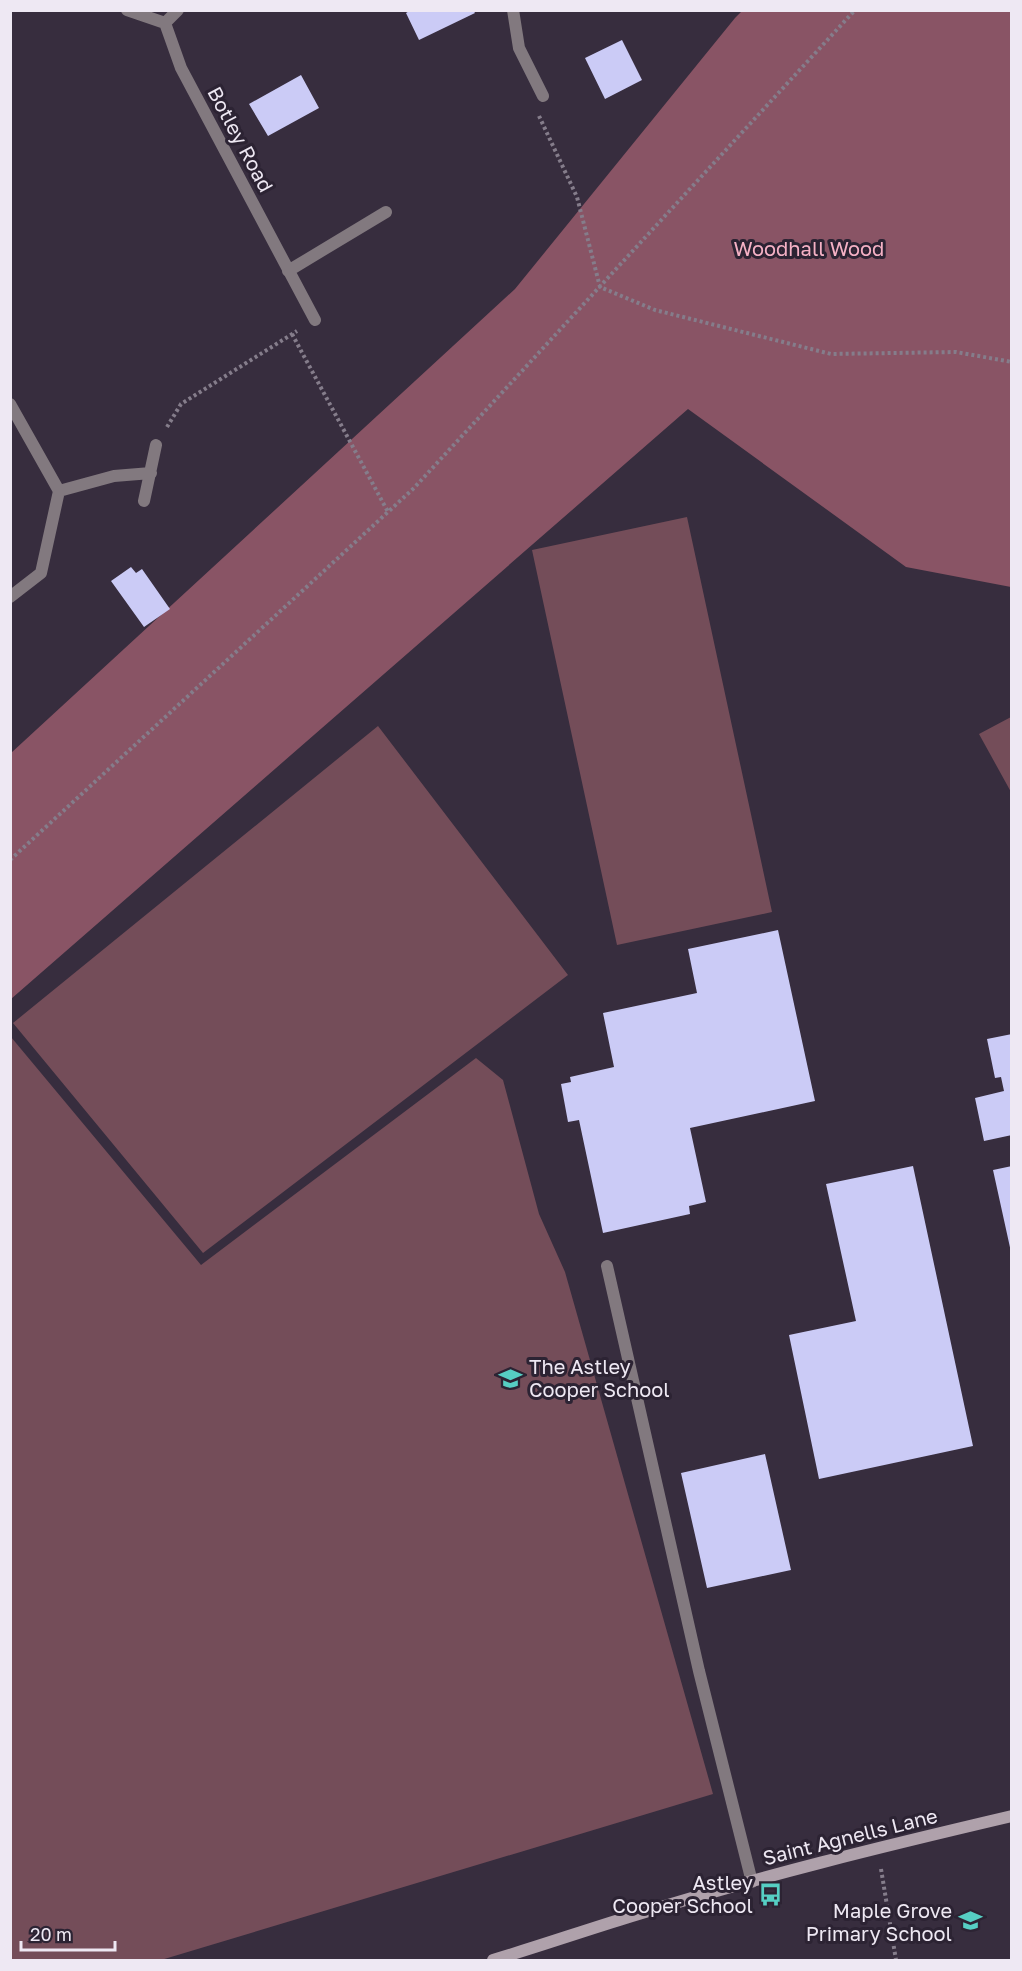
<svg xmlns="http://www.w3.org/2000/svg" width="1022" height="1971" font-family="'Golos Text',sans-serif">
<rect width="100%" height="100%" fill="#372d3e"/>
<path fill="#744d59" d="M 687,517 L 772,912 L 617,945 L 532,550 Z
M 1011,717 L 1011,792 L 979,734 Z
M 378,726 L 568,975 L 203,1253 L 13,1023 Z
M 11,1037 L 201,1265 L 476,1058 L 503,1080 L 539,1214 L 565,1272 L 713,1794 L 161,1960 L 11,1960 Z"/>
<path fill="#895465" d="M 743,10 L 1011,11 L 1011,587 L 906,567 L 688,409 L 11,999 L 11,753 L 515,289 L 735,18 Z"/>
<path fill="#cbcbf6" d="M 411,10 L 473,10 L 475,13 L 419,40 L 406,13 Z
M 622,40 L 642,80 L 605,99 L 585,58 Z
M 301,75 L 319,108 L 268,136 L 249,104 Z
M 131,567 L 136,573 L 142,569 L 170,609 L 144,627 L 111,581 Z
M 778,930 L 815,1101 L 690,1128 L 706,1202 L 689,1206 L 690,1214 L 603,1233 L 579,1120 L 568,1122 L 561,1084 L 571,1082 L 570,1077 L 614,1067 L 603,1013 L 697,993 L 688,949 Z
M 1012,1034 L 1012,1135 L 984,1141 L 975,1098 L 1004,1091 L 1001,1077 L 995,1078 L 987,1039 Z
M 913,1166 L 973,1446 L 819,1479 L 789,1335 L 856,1321 L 826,1184 Z
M 1012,1166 L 1012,1252 L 1011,1252 L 993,1170 Z
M 765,1454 L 791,1570 L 707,1588 L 681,1473 Z"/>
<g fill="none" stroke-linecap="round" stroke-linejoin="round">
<path stroke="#857d8b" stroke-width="4" stroke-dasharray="3 3" stroke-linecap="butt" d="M 539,116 L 577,197 L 600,287 L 655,310 L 831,354 L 956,352 L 1012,362
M 292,334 L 388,512
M 167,427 L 181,404 L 297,331
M 10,860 L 414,488 L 855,10
M 881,1869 L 896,1960"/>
<path stroke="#82797f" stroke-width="12" d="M 607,1266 L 699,1671 L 752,1882"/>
<path stroke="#82797f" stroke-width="12" d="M 127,10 L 165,23
M 513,10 L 519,48 L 543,96
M 165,23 L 181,68 L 315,320
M 165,23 L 178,10
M 288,271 L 386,212
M 10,404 L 59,491 L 41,573 L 10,597
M 59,491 L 114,476 L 151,473
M 144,501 L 156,445"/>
<path stroke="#afa1ab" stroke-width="12" d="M 493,1960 C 540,1946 586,1930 632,1916 C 757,1877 884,1846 1012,1816"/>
</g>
<defs>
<symbol id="school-bare" viewBox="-9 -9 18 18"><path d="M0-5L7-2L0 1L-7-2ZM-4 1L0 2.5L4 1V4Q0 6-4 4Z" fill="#56cec3" stroke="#2c2333" stroke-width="2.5" paint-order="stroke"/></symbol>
<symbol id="bus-bare" viewBox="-9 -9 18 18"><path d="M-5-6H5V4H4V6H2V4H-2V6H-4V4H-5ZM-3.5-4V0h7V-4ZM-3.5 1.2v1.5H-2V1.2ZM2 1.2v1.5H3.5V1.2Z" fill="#56cec3" stroke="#2c2333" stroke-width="2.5" paint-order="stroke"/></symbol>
</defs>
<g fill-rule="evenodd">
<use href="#school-bare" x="494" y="1362" width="33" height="33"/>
<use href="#bus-bare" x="754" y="1878" width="33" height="33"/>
<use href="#school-bare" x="954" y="1904" width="33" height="33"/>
</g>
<g text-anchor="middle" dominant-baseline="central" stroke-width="6" stroke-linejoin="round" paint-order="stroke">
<g font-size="20" fill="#eee8f3" stroke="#2c2333">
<text transform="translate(241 139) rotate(62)">Botley Road</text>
<text transform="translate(850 1836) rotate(-14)">Saint Agnells Lane</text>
</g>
<g font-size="20" fill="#f5b1c5" stroke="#2c2333">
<text x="809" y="248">Woodhall Wood</text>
</g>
<g font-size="20" fill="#eee8f3" stroke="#2c2333" text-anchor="end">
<text x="529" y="1366" text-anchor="start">The Astley<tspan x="529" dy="23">Cooper School</tspan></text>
<text x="753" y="1882">Astley<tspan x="753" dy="23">Cooper School</tspan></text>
<text x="952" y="1910">Maple Grove<tspan x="952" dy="23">Primary School</tspan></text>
</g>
</g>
<rect width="1022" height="1971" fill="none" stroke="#eee8f3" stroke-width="24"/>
<path d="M21 1941v9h94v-9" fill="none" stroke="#eee8f3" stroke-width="3"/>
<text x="30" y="1941" font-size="18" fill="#eee8f3" stroke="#2c2333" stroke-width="4.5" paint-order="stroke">20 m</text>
</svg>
